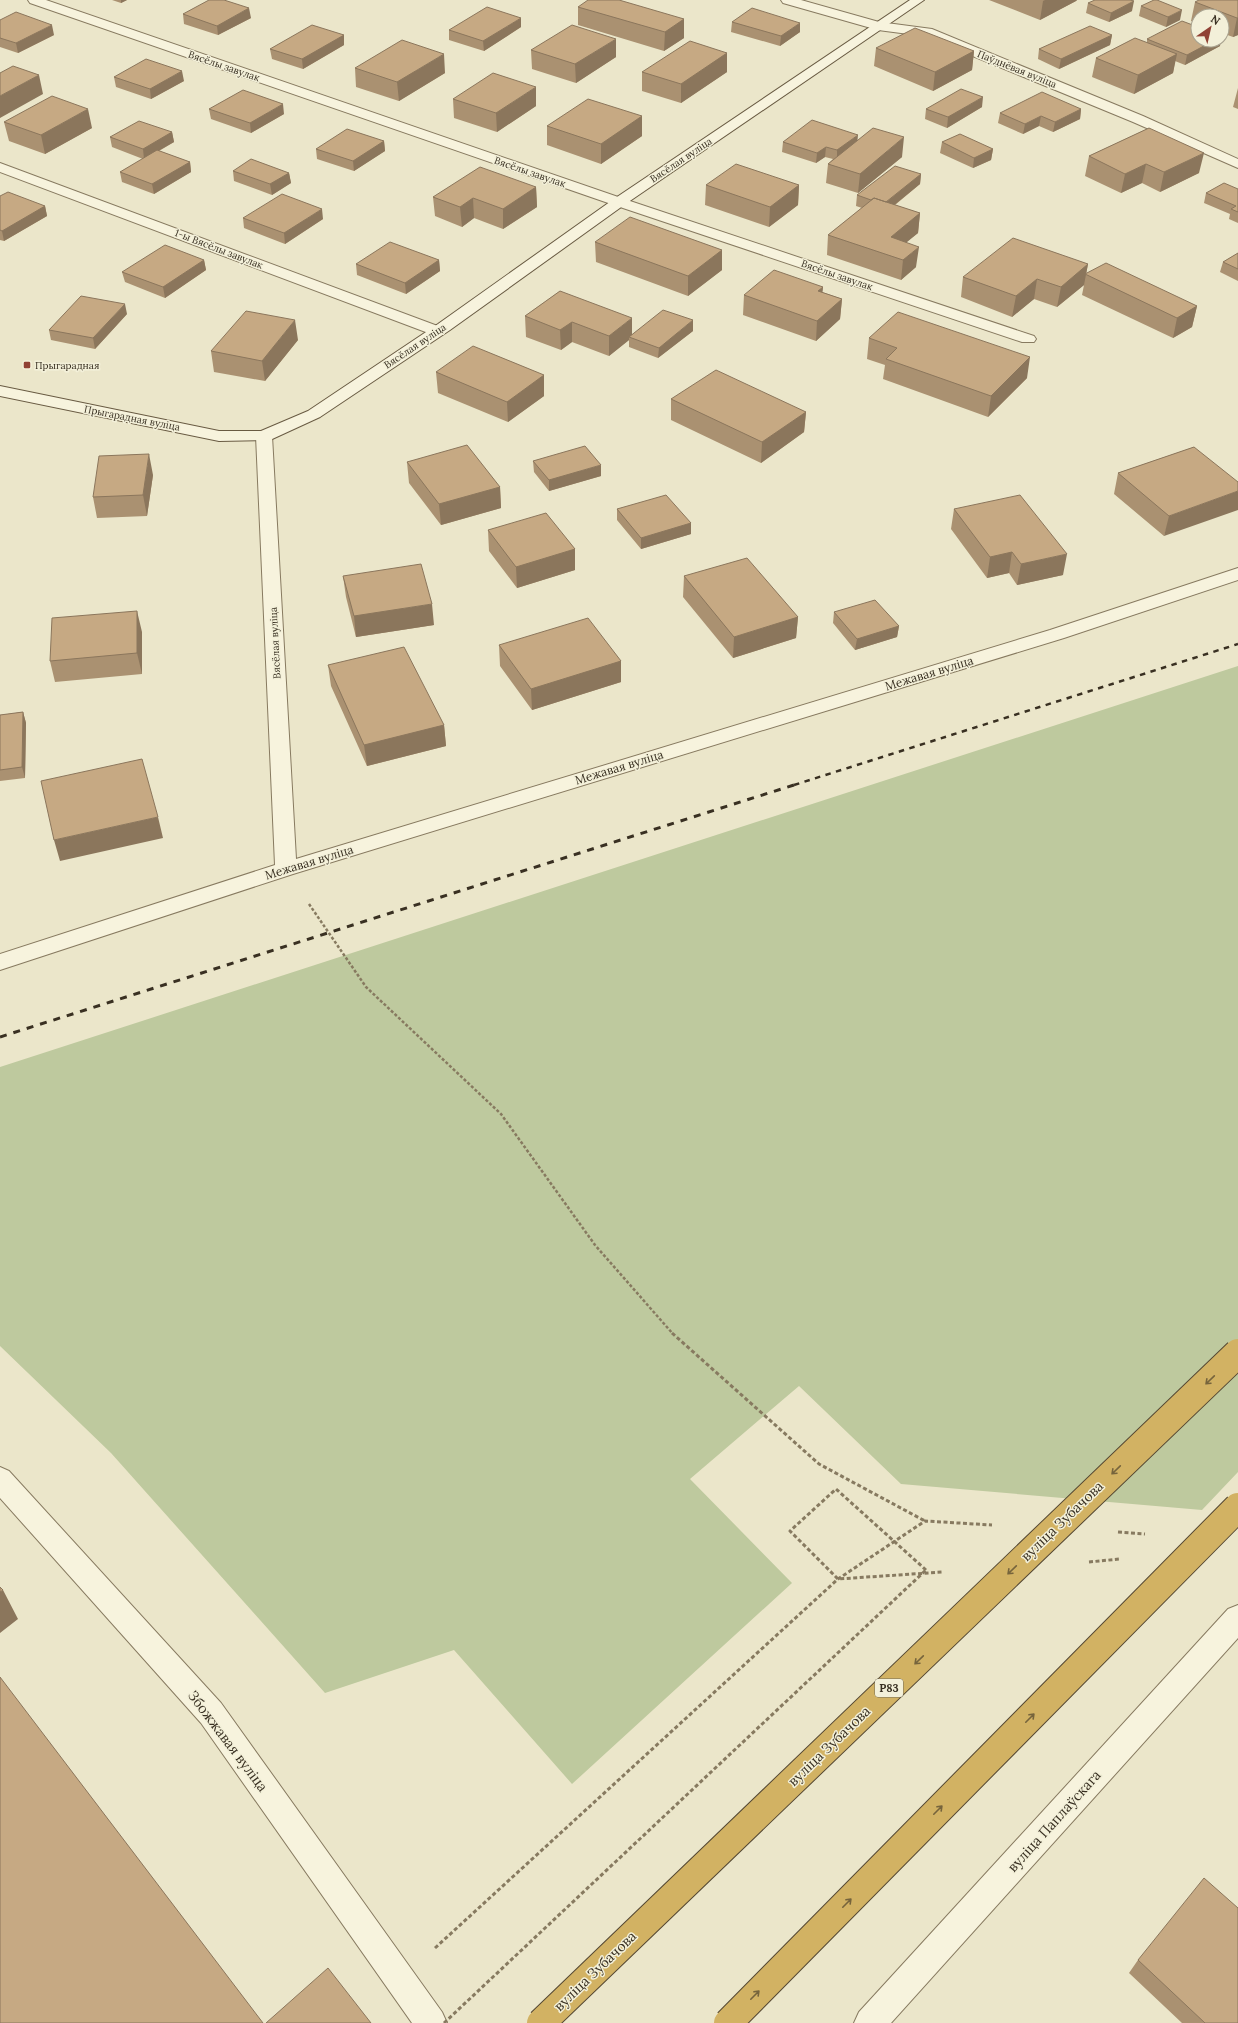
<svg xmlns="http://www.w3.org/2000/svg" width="1238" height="2023" font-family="Lora,serif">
<rect width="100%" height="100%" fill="#ebe6ca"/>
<path fill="#bec99e" d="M 1238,666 L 1238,1472 L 1202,1510 L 901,1484 L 799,1386 L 690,1479 L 792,1583 L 572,1784 L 454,1650 L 325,1693 L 111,1453 L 0,1346 L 0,1067 Z"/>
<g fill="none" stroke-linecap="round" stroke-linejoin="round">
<defs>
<path id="street" d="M 28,0 L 46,0 L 624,199 L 1034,336 L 1036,339 L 1034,342 L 1022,342 L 614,205 L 30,3 Z
M 781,0 L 801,0 L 879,22 L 932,29 L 1143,116 L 1238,159 L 1238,168 L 1133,122 L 924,36 L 878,30 L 783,3 Z
M 0,163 L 443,328 L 445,331 L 443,334 L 431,334 L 0,172 Z
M 264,431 L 270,432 L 272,436 L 296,859 L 1050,630 L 1238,568 L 1238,580 L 1064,638 L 293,874 L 0,970 L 0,954 L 275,865 L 256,436 L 258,432 Z
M 0,1467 L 9,1471 L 221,1703 L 442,2012 L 447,2023 L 412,2023 L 201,1723 L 0,1498 Z
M 1238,1605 L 1238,1638 L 891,2023 L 854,2023 L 859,2012 L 1228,1609 Z"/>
<path id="secondary" d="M 910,0 L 924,0 L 624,205 L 450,330 L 320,417 L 270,440 L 219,441 L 0,396 L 0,386 L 219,431 L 261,431 L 308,411 L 438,324 L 614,199 Z"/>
</defs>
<use href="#street" stroke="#877a60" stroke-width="2"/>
<use href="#secondary" stroke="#695b43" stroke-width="2"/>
<path stroke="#877a60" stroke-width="2.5" stroke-dasharray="3 2" stroke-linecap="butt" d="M 309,904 L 366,987 L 501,1114 L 595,1245 L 673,1334"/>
<path stroke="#877a60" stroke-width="3" stroke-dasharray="4 2.5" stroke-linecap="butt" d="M 672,1333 L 819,1464 L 925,1521
M 1118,1532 L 1145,1534
M 1089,1562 L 1120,1559
M 926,1570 L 836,1489 L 790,1531 L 838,1579 L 943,1572
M 435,1948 L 838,1579 L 925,1521 L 992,1525"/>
<use href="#street" fill="#f7f3dd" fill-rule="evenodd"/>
<use href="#secondary" fill="#f7f3dd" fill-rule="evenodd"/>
<path stroke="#393022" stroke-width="2.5" stroke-dasharray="5.5 5.5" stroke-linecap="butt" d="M 794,785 L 1238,644"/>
<path stroke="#393022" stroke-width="3" stroke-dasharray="7 7" stroke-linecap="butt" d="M 0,1037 L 797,784"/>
<defs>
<path id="highway-bridge" d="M 541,2023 L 1238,1353
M 728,2023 L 1238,1507"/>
</defs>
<use href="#highway-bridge" stroke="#554833" stroke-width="30" stroke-linecap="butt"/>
<path stroke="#877a60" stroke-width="3" stroke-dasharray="4 2.5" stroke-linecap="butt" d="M 444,2023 L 926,1570"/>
<use href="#highway-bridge" stroke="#d2b263" stroke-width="28"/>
</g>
<path fill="#aa9171" d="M 112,0 L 127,0 L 121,3 Z
M 989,0 L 1077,0 L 1076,1 L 1040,20 Z
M 1238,0 L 1238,35 L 1233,37 L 1222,33 L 1222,16 L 1198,16 L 1198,23 L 1191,21 L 1195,2 Z
M 1088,3 L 1132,11 L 1109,22 L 1086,13 Z
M 1141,6 L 1180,20 L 1166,27 L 1139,16 Z
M 578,7 L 684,19 L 684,38 L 664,51 L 578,25 Z
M 183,14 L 251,18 L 218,35 L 184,24 Z
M 0,20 L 54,35 L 18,53 L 0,47 Z
M 732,22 L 800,32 L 780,46 L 731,32 Z
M 521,27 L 484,51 L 449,40 L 449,30 Z
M 344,35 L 344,45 L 303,69 L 272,59 L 270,49 Z
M 1112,35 L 1110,45 L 1059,69 L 1038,59 L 1039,49 Z
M 1147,39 L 1220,46 L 1185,65 L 1175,61 L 1173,73 L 1134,94 L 1092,77 L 1096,58 L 1147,43 Z
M 876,48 L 974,51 L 972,70 L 933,91 L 874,66 Z
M 531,50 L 616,57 L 576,83 L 532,69 Z
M 727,53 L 727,72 L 681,103 L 642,91 L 642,72 Z
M 355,68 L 445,73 L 399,101 L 356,87 Z
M 114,77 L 184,81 L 151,99 L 116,87 Z
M 1238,88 L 1238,109 L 1233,107 Z
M 453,99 L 536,106 L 497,132 L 454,118 Z
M 982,107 L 947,128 L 925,119 L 926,109 Z
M 209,109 L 284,114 L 251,133 L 211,119 Z
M 1081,109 L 1080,119 L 1053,132 L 1039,126 L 1023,134 L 998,123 L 1000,113 Z
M 642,116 L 642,136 L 601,164 L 547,145 L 547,126 Z
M 4,122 L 92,128 L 45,154 L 9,141 Z
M 1149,128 L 1199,173 L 1160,192 L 1142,183 L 1121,193 L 1085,176 L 1089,156 Z
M 172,132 L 174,142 L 159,151 L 190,162 L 191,172 L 154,194 L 122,182 L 120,172 L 143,159 L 112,147 L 110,137 Z
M 857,140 L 902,157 L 858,193 L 826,183 L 828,164 L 833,159 L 825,157 L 816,163 L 782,152 L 783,142 Z
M 384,141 L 385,151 L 354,171 L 317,159 L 316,149 Z
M 942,142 L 993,149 L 991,160 L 973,168 L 940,153 Z
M 233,171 L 289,173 L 291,183 L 272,195 L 234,181 Z
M 921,174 L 920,184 L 895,205 L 920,213 L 918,233 L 906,242 L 916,267 L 901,280 L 827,255 L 828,235 L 862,208 L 856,206 L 857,195 Z
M 706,185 L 799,185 L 798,205 L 769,227 L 705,205 Z
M 536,187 L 537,207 L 503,229 L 474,218 L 462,227 L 435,216 L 433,197 Z
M 1238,189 L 1238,223 L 1229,219 L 1230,214 L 1204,203 L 1206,193 Z
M 0,196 L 45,206 L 47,216 L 4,241 L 0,240 Z
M 243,218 L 323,219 L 285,244 L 244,228 Z
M 595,242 L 722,250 L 722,270 L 688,296 L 596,262 Z
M 1238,253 L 1238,281 L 1220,272 L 1223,262 Z
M 204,260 L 206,270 L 165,298 L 125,282 L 122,272 Z
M 439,260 L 440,271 L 406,294 L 357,275 L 356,264 Z
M 1088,264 L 1086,274 L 1197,306 L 1192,327 L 1173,338 L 1082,295 L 1084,285 L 1057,307 L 1034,299 L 1012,317 L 961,297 L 963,277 Z
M 823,287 L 822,292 L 842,299 L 840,319 L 816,341 L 743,315 L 744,295 Z
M 560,291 L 632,334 L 693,331 L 658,358 L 629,347 L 629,340 L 609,356 L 572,342 L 561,350 L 526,337 L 525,316 Z
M 127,314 L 95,349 L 51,340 L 49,330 Z
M 869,338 L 1027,378 L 988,417 L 883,379 L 885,365 L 867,359 Z
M 298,340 L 265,381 L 214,372 L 211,351 Z
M 436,372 L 544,375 L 544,396 L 508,422 L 438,393 Z
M 671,399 L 806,412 L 804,432 L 761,463 L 671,420 Z
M 1194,447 L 1164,536 L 1114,494 L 1118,473 Z
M 533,461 L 601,476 L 549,491 L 534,472 Z
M 407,462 L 500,487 L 501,508 L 441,525 L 409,483 Z
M 153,475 L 147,516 L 97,518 L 93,497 Z
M 617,509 L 691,523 L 691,534 L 641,549 L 617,520 Z
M 954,509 L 1063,575 L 1017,585 L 1009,573 L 987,578 L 951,529 Z
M 488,530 L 575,549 L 575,570 L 517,588 L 489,551 Z
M 343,576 L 434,625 L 356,637 L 346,597 Z
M 684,576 L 798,617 L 796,638 L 733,658 L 683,597 Z
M 834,612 L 899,626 L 897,637 L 855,650 L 833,623 Z
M 142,632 L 142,674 L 55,682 L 50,661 Z
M 499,645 L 621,661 L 621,682 L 532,710 L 500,666 Z
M 328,665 L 444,725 L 446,746 L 367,766 L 331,686 Z
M 23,712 L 26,723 L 25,778 L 0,781 L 0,715 Z
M 1138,1960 L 1238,2023 L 1182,2023 L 1129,1973 Z"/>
<path fill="#8b765c" d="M 121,0 L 127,0 L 121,3 Z
M 1045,0 L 1077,0 L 1076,1 L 1040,20 L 1043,1 Z
M 1134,1 L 1132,11 L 1109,22 L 1111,13 Z
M 249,8 L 251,18 L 218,35 L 217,26 Z
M 1182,10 L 1180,20 L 1166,27 L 1168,17 Z
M 521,18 L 521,27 L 484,51 L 483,41 Z
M 1237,18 L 1238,18 L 1238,35 L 1233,37 Z
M 684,19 L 684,38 L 664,51 L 665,32 Z
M 800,23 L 800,32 L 780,46 L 781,36 Z
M 52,25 L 54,35 L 18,53 L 16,43 Z
M 344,35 L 344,45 L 303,69 L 302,59 Z
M 1112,35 L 1110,45 L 1059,69 L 1061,59 Z
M 616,39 L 616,57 L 576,83 L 575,64 Z
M 1215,40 L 1221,40 L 1220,46 L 1185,65 L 1187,55 Z
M 974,51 L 972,70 L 933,91 L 935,72 Z
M 727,53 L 727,72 L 681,103 L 681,84 Z
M 444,54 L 445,73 L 399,101 L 397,82 Z
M 1177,54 L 1173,73 L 1134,94 L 1138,75 Z
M 182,71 L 184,81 L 151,99 L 150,89 Z
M 39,75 L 43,94 L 0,118 L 0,96 Z
M 536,87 L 536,106 L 497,132 L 496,113 Z
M 983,97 L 982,107 L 947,128 L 948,117 Z
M 283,104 L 284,114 L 251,133 L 250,123 Z
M 88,109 L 92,128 L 45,154 L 41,135 Z
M 1081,109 L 1080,119 L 1053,132 L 1055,122 Z
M 642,116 L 642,136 L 601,164 L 601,144 Z
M 1041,116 L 1039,126 L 1023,134 L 1025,124 Z
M 172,132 L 174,142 L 144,159 L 143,149 Z
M 858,135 L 857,145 L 837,161 L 837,150 Z
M 904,137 L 902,157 L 858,193 L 860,174 Z
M 384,141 L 385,151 L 354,171 L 353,161 Z
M 826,147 L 825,157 L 816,163 L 817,153 Z
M 993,149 L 991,160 L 973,168 L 974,158 Z
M 1204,153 L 1199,173 L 1160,192 L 1164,172 Z
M 190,162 L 191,172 L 154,194 L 152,184 Z
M 1146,164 L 1142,183 L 1121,193 L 1125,174 Z
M 289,173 L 291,183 L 272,195 L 270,184 Z
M 921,174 L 920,184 L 882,215 L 883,205 Z
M 799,185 L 798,205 L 769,227 L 770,207 Z
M 536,187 L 537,207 L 503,229 L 503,209 Z
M 473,198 L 474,218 L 462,227 L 460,207 Z
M 45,206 L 47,216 L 4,241 L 2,231 Z
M 322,209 L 323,219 L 285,244 L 284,233 Z
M 920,213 L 918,233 L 890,256 L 891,237 Z
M 919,247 L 916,267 L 901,280 L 903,260 Z
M 722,250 L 722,270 L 688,296 L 688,276 Z
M 204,260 L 206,270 L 165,298 L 163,287 Z
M 439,260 L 440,271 L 406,294 L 405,283 Z
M 1088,264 L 1084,285 L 1057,307 L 1061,287 Z
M 1037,279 L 1034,299 L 1012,317 L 1016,296 Z
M 823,287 L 821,307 L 818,291 Z
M 842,299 L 840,319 L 816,341 L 817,321 Z
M 125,304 L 127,314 L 95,349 L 93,338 Z
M 1197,306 L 1192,327 L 1173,338 L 1177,318 Z
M 632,318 L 632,338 L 629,337 L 629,340 L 609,356 L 609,336 Z
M 295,320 L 298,340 L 265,381 L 262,361 Z
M 693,320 L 693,331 L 658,358 L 659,348 Z
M 572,322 L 572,342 L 561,350 L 560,330 Z
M 1030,357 L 1027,378 L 988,417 L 991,396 Z
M 544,375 L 544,396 L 508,422 L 507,402 Z
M 806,412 L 804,432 L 761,463 L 762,442 Z
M 149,454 L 153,475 L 147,516 L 143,495 Z
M 601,465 L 601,476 L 549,491 L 549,480 Z
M 500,487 L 501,508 L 441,525 L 439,504 Z
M 1238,491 L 1238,510 L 1164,536 L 1169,516 Z
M 691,523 L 691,534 L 641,549 L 641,538 Z
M 575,549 L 575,570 L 517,588 L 516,567 Z
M 1012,552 L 1009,573 L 987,578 L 990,557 Z
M 1067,554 L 1063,575 L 1017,585 L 1021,564 Z
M 432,604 L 434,625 L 356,637 L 354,616 Z
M 137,611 L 142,632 L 142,674 L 137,653 Z
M 798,617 L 796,638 L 733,658 L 734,637 Z
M 899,626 L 897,637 L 855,650 L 857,639 Z
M 621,661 L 621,682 L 532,710 L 531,689 Z
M 23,712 L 26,723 L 25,778 L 22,767 Z
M 444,725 L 446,746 L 367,766 L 364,745 Z
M 158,817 L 163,838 L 60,861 L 54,840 Z
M 3,1590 L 18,1619 L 0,1633 L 0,1592 Z"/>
<path fill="#c6a983" stroke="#8b765c" d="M 209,0 L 224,0 L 249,8 L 217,26 L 183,14 Z
M 588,0 L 619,0 L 684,19 L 665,32 L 578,7 Z
M 1095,0 L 1130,0 L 1134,1 L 1111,13 L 1088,3 Z
M 1154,0 L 1157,0 L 1182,10 L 1168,17 L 1141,6 Z
M 1199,0 L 1238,0 L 1238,18 L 1237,18 L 1195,2 Z
M 487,7 L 521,18 L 483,41 L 449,30 Z
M 752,8 L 800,23 L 781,36 L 732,22 Z
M 16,12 L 52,25 L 16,43 L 0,38 L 0,20 Z
M 1182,21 L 1198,27 L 1198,40 L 1215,40 L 1187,55 L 1147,39 Z
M 312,25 L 344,35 L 302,59 L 270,49 Z
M 572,25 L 616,39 L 575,64 L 531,50 Z
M 1090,26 L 1112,35 L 1061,59 L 1039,49 Z
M 915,28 L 974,51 L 935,72 L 876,48 Z
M 1135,38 L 1177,54 L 1138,75 L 1096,58 Z
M 402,40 L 444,54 L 397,82 L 355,68 Z
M 690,41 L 727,53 L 681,84 L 642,72 Z
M 146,59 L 182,71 L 150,89 L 114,77 Z
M 13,66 L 39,75 L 0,96 L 0,73 Z
M 493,73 L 536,87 L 496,113 L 453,99 Z
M 961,89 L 983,97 L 948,117 L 926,109 Z
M 243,90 L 283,104 L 250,123 L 209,109 Z
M 1042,92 L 1081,109 L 1055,122 L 1041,116 L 1025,124 L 1000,113 Z
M 52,96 L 88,109 L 41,135 L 4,122 Z
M 588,99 L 642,116 L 601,144 L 547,126 Z
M 812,120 L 858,135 L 837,150 L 826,147 L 817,153 L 783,142 Z
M 139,121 L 172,132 L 143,149 L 110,137 Z
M 873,128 L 904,137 L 860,174 L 828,164 Z
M 1149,128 L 1204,153 L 1164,172 L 1146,164 L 1125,174 L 1089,156 Z
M 347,129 L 384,141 L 353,161 L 316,149 Z
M 960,134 L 993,149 L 974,158 L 942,142 Z
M 157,150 L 190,162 L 152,184 L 120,172 Z
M 251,159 L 289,173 L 270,184 L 233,171 Z
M 736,164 L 799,185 L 770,207 L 706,185 Z
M 895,166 L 921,174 L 886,202 L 874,198 L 871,200 L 857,195 Z
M 480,167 L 536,187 L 503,209 L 473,198 L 460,207 L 433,197 Z
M 1224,183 L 1238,189 L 1238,212 L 1231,209 L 1236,206 L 1206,193 Z
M 8,192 L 45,206 L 2,231 L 0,230 L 0,196 Z
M 282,194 L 322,209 L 284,233 L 243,218 Z
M 874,198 L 920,213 L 891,237 L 919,247 L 903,260 L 828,235 Z
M 630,217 L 722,250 L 688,276 L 595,242 Z
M 1013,238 L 1088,264 L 1061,287 L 1037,279 L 1016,296 L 963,277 Z
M 390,242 L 439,260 L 405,283 L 356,264 Z
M 165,245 L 204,260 L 163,287 L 122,272 Z
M 1238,253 L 1238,269 L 1223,262 Z
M 1106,263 L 1197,306 L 1177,318 L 1085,274 Z
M 774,270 L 823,287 L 818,291 L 842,299 L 817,321 L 744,295 Z
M 560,291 L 632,318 L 609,336 L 572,322 L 560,330 L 525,316 Z
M 81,296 L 125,304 L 93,338 L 49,330 Z
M 663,310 L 693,320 L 659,348 L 629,337 Z
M 246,311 L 295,320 L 262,361 L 211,351 Z
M 898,312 L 1030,357 L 991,396 L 886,359 L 897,348 L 869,338 Z
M 473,346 L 544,375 L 507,402 L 436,372 Z
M 716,370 L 806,412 L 762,442 L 671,399 Z
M 467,445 L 500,487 L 439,504 L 407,462 Z
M 585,446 L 601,465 L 549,480 L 533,461 Z
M 1194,447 L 1238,482 L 1238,491 L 1169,516 L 1118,473 Z
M 149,454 L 143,495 L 93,497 L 99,456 Z
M 666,495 L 691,523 L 641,538 L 617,509 Z
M 1020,495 L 1067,554 L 1021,564 L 1012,552 L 990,557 L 954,509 Z
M 546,513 L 575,549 L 516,567 L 488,530 Z
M 747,558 L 798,617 L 734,637 L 684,576 Z
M 421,564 L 432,604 L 354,616 L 343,576 Z
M 875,600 L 899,626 L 857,639 L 834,612 Z
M 137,611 L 137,653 L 50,661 L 52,618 Z
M 588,618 L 621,661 L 531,689 L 499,645 Z
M 404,647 L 444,725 L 364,745 L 328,665 Z
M 23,712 L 22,767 L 0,770 L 0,715 Z
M 142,759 L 158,817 L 54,840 L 41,781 Z
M 0,1587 L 3,1590 L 0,1592 Z
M 0,1677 L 263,2023 L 0,2023 Z
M 1204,1878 L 1238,1908 L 1238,2023 L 1205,2023 L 1138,1960 Z
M 328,1968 L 371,2023 L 266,2023 Z"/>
<defs><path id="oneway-shaft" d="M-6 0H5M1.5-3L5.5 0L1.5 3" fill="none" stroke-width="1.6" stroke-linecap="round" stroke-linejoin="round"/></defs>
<g stroke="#76643c">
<use href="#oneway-shaft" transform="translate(1210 1380) rotate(136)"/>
<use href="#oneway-shaft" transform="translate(1116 1470) rotate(136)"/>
<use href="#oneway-shaft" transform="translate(1012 1570) rotate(136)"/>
<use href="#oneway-shaft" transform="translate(919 1660) rotate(136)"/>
<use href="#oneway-shaft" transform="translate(1030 1718) rotate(-45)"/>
<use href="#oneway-shaft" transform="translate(938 1810) rotate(-45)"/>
<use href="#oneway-shaft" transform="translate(847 1903) rotate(-45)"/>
<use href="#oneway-shaft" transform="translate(755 1995) rotate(-45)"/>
</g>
<rect fill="#914235" stroke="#f3f0d9" stroke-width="1.5" x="23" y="361" width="8" height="8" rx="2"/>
<g text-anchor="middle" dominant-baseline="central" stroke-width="3" stroke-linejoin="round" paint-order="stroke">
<g font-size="10" fill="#393022" stroke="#f3f0d9">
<text transform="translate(224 66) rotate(19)">Вясёлы завулак</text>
<text transform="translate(1017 69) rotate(22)">Паўднёвая вуліца</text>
<text transform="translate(681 160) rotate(-34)">Вясёлая вуліца</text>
<text transform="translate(530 172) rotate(19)">Вясёлы завулак</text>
<text transform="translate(219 249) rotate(21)">1-ы Вясёлы завулак</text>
<text transform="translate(837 275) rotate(19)">Вясёлы завулак</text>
<text transform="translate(415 346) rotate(-34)">Вясёлая вуліца</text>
<text transform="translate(132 418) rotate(11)">Прыгарадная вуліца</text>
<text transform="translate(275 643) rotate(-93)">Вясёлая вуліца</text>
</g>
<g font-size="10" fill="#393022" stroke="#f3f0d9" text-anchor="start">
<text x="35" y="365">Прыгарадная</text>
</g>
<rect fill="#f3f0d9" stroke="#716a59" stroke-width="1" x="875" y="1679" width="28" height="18" rx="3"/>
<g font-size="11" font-weight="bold" fill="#393022">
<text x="889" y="1688">Р83</text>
</g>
<g font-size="12" fill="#393022" stroke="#f3f0d9">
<text transform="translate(929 673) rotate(-17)">Межавая вуліца</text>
<text transform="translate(619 767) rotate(-17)">Межавая вуліца</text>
<text transform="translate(309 862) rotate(-17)">Межавая вуліца</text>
</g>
<g font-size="14" fill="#393022" stroke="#f3f0d9">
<text transform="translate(1062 1521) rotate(-44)">вуліца Зубачова</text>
<text transform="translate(228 1741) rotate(53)">Збожжавая вуліца</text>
<text transform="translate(829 1746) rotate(-44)">вуліца Зубачова</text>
<text transform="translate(1054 1821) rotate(-48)">вуліца Паплаўскага</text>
<text transform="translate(595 1971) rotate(-44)">вуліца Зубачова</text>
</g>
</g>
<g transform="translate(1210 28) rotate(34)"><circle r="19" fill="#f3f0d9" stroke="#a9a390"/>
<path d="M0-3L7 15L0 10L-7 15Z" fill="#914235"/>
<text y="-6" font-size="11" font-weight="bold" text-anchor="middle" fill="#393022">N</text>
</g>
</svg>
